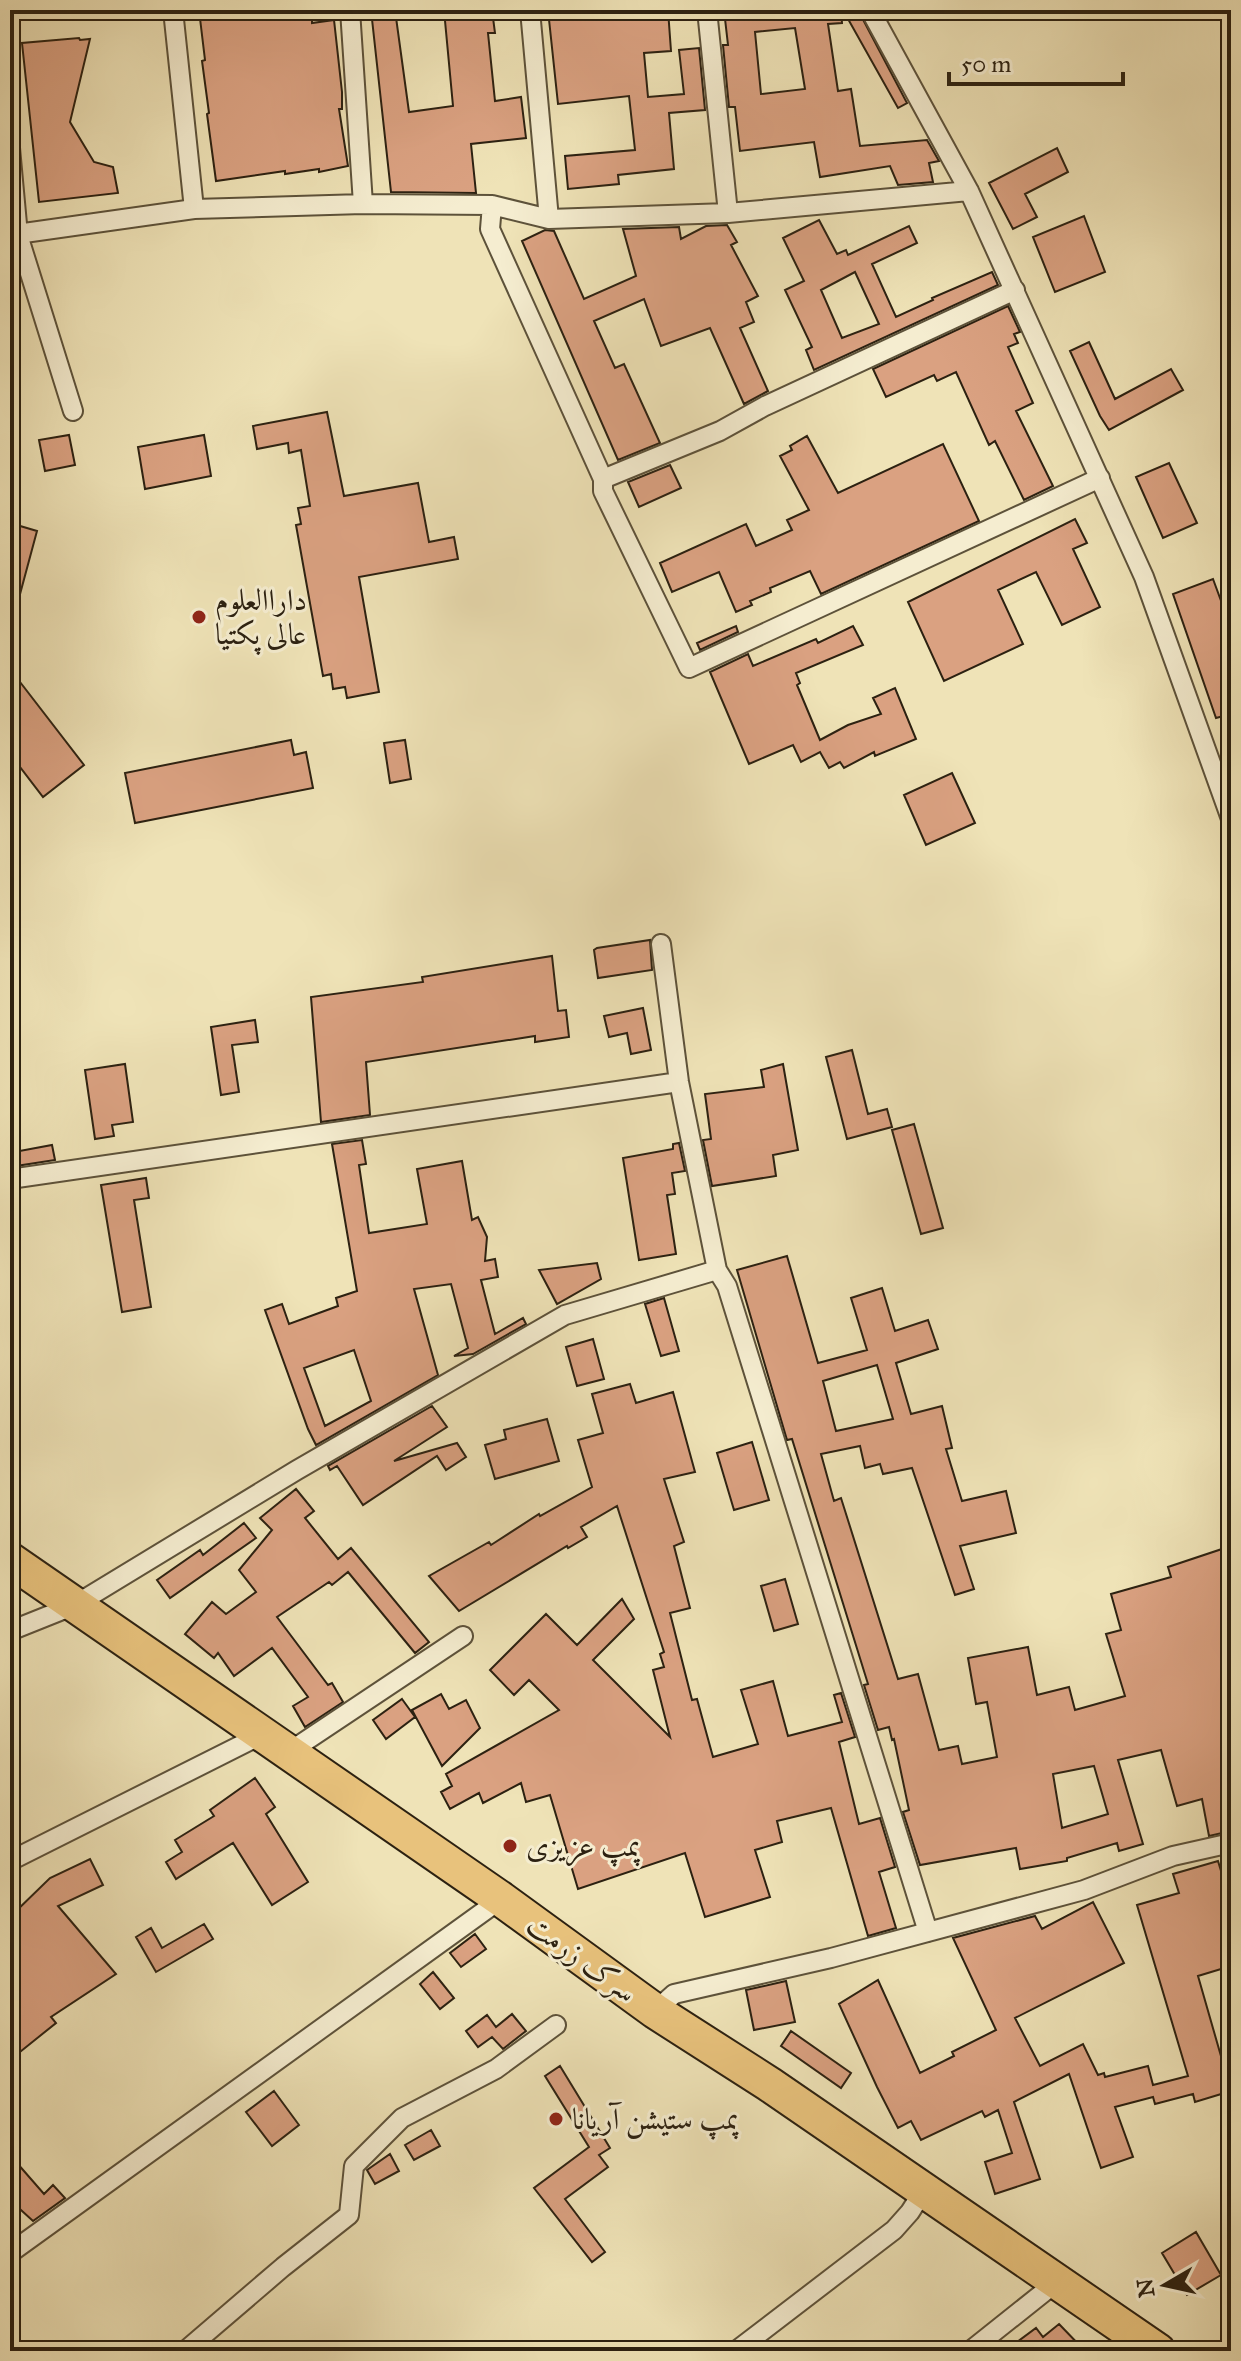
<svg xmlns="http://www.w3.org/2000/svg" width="1241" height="2361" font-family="'IM FELL Great Primer',Amiri,serif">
<rect width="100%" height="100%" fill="#efe3b7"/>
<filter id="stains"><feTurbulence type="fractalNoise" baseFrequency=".0025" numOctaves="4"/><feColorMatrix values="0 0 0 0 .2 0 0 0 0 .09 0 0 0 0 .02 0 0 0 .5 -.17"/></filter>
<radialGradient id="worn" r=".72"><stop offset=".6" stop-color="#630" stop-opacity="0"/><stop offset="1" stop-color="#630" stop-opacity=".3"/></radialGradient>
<path fill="#daa181" stroke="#2c2111" stroke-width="2" fill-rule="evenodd" d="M 199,10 L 312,10 L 312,23 L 334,20 L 342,92 L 342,109 L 339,109 L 348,166 L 319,172 L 319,169 L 285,174 L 285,171 L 216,181 L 207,114 L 209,113 L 202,61 L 205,60 Z
M 371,10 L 395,10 L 409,112 L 453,106 L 444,10 L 492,10 L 495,33 L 488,33 L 495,101 L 521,97 L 526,138 L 471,144 L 476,193 L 391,192 Z
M 548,10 L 668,10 L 671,51 L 644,53 L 648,97 L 684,94 L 679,50 L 699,48 L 705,110 L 669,113 L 674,169 L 618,175 L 619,184 L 568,189 L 565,156 L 635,150 L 629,96 L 558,104 Z
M 724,10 L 841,10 L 842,23 L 828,24 L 838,91 L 851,89 L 860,146 L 927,140 L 939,161 L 929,163 L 933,182 L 898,185 L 890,166 L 820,177 L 814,142 L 740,151 L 735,107 L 729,107 L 723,45 L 728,45 ZM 795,28 L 805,89 L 761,94 L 755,32 Z
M 843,10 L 858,10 L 907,103 L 898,108 Z
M 79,38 L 80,40 L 90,39 L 70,122 L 94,162 L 113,167 L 118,193 L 39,202 L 22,43 Z
M 1057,148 L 1068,172 L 1025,194 L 1037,217 L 1013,229 L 989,183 Z
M 1084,216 L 1105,272 L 1055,292 L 1033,237 Z
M 819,220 L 837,254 L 846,250 L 848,255 L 909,226 L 917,243 L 872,264 L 896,317 L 933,300 L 932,298 L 992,272 L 998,285 L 814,370 L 806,350 L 812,347 L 785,290 L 804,281 L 783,238 ZM 855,272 L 879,324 L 842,338 L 821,290 Z
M 727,225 L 737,242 L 731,245 L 758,296 L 746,302 L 754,322 L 740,328 L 768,391 L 744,404 L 710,328 L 661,346 L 644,299 L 594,321 L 615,368 L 624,364 L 660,443 L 618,460 L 522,241 L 545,230 L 554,231 L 584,299 L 636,276 L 623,229 L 679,227 L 681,239 L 706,226 Z
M 1008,306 L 1020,332 L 1014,334 L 1018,343 L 1008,347 L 1033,403 L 1016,411 L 1053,486 L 1024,500 L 995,441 L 989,445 L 956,372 L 937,381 L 934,375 L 886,397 L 873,369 Z
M 1089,342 L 1115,399 L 1171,369 L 1183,390 L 1109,430 L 1100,416 L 1070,351 Z
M 327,412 L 344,496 L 418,483 L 429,542 L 454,537 L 458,559 L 359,577 L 379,692 L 347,698 L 345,687 L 333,689 L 331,674 L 323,676 L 296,525 L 301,524 L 298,508 L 310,506 L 301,450 L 289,453 L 288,443 L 257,449 L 253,426 Z
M 69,435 L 75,465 L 45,471 L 39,440 Z
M 204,435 L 211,476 L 145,489 L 138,447 Z
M 807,436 L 838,493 L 943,444 L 979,521 L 821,594 L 810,571 L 770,588 L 771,592 L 750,601 L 752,605 L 736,612 L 719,572 L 672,592 L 660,563 L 746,524 L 756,546 L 792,530 L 787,520 L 809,510 L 780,456 L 792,450 L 790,446 Z
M 1169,463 L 1197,523 L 1163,538 L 1136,477 Z
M 670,465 L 681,488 L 639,507 L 628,482 Z
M 1075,519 L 1087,543 L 1073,549 L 1100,607 L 1062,625 L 1036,572 L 998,590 L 1023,644 L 944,681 L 908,602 Z
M 10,523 L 37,531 L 16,609 L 10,608 Z
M 1213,579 L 1231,628 L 1231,714 L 1216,718 L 1173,594 Z
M 736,626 L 738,632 L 700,650 L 697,643 Z
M 853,626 L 863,645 L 796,673 L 800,683 L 797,685 L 820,740 L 848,725 L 881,714 L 873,698 L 895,688 L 916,739 L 875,756 L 874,752 L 844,768 L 840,762 L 829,768 L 820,752 L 801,762 L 793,745 L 749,764 L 710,672 L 748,654 L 753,666 L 816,639 L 818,643 Z
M 10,669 L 84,765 L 43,797 L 10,754 Z
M 291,740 L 294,755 L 306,752 L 313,788 L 135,823 L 125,773 Z
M 405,740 L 411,779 L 390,783 L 384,743 Z
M 952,773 L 975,823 L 926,845 L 904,795 Z
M 650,940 L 652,970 L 598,978 L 594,950 L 597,948 Z
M 552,956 L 558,1011 L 566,1010 L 569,1037 L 535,1042 L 535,1036 L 366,1062 L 370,1115 L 321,1122 L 311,997 L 423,982 L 422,977 Z
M 643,1008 L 651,1050 L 631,1054 L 627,1033 L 609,1037 L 604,1016 Z
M 255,1020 L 258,1042 L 232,1045 L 239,1092 L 221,1095 L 211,1027 Z
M 852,1050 L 868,1114 L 887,1109 L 892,1127 L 847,1139 L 826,1057 Z
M 125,1064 L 133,1122 L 112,1125 L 114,1136 L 95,1139 L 85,1070 Z
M 783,1064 L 798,1150 L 773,1155 L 776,1176 L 712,1186 L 703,1140 L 711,1139 L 705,1094 L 764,1087 L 761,1070 Z
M 914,1124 L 943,1228 L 921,1234 L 892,1130 Z
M 362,1140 L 366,1164 L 359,1165 L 369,1233 L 427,1224 L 417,1169 L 462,1161 L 472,1220 L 478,1217 L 487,1237 L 485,1261 L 495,1259 L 498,1277 L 481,1280 L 495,1334 L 523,1318 L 526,1324 L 473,1354 L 454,1356 L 468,1348 L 451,1284 L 414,1289 L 438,1375 L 316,1445 L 308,1429 L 265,1310 L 282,1304 L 289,1324 L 338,1306 L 336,1298 L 357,1291 L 332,1144 ZM 354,1350 L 371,1401 L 325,1426 L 304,1368 Z
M 679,1143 L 685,1171 L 672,1173 L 675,1194 L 667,1195 L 676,1254 L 639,1260 L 623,1158 L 673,1149 L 673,1144 Z
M 52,1145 L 55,1160 L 16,1166 L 14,1152 Z
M 146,1178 L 149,1198 L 134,1200 L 151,1307 L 122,1312 L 101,1185 Z
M 787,1256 L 818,1363 L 867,1350 L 851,1298 L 882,1288 L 895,1331 L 928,1320 L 938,1349 L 896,1363 L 911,1414 L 942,1406 L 952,1448 L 946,1449 L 962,1501 L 1006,1491 L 1016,1533 L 960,1546 L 974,1589 L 955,1595 L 912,1468 L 883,1474 L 880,1464 L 865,1468 L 860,1446 L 821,1454 L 834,1501 L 841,1498 L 898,1679 L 918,1674 L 939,1750 L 958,1746 L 962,1764 L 997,1757 L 987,1702 L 976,1704 L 968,1658 L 1028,1647 L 1037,1695 L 1069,1687 L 1075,1710 L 1125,1696 L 1106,1634 L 1121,1630 L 1111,1594 L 1171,1577 L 1168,1567 L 1231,1546 L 1231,1732 L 1227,1734 L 1231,1751 L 1231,1831 L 1209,1836 L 1202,1799 L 1177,1806 L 1161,1750 L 1118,1760 L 1143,1844 L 1119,1851 L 1117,1843 L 1067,1858 L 1067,1861 L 1020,1869 L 1016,1848 L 920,1865 L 903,1812 L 909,1810 L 894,1739 L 892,1740 L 889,1727 L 878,1730 L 864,1685 L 868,1684 L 792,1439 L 787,1440 L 737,1270 ZM 877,1365 L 893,1419 L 836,1431 L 823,1381 ZM 1094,1766 L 1108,1814 L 1062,1828 L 1053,1774 Z
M 597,1263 L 601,1279 L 557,1304 L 539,1270 Z
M 664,1298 L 679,1351 L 661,1356 L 645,1304 Z
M 593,1339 L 604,1379 L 577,1386 L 566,1347 Z
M 630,1384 L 636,1403 L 673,1392 L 695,1472 L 664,1479 L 684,1542 L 674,1546 L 690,1608 L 670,1613 L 692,1700 L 697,1699 L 713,1757 L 758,1744 L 741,1690 L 773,1681 L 788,1736 L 842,1722 L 834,1695 L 841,1693 L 855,1737 L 839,1742 L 859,1824 L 880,1818 L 895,1867 L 879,1872 L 896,1928 L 868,1936 L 831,1808 L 777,1821 L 782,1842 L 755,1850 L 770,1897 L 705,1917 L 685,1853 L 578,1889 L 550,1795 L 526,1802 L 521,1783 L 483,1803 L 479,1793 L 450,1809 L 441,1792 L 452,1786 L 446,1774 L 559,1710 L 529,1680 L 514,1695 L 490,1670 L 546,1614 L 577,1645 L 622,1599 L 634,1619 L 593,1660 L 670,1737 L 653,1670 L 664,1667 L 660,1654 L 664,1652 L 617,1506 L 581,1527 L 587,1537 L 568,1548 L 567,1546 L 459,1611 L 429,1576 L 489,1542 L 491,1545 L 539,1514 L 540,1516 L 592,1487 L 578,1440 L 603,1433 L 592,1394 Z
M 432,1406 L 447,1427 L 394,1461 L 457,1443 L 466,1457 L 446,1470 L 437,1456 L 363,1505 L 337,1466 L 330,1470 L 328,1466 Z
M 547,1419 L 559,1461 L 495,1479 L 485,1445 L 506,1439 L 504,1430 Z
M 752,1442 L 769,1500 L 734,1510 L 717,1453 Z
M 296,1489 L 314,1511 L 305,1518 L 338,1559 L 351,1548 L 429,1642 L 415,1653 L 348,1572 L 332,1585 L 329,1582 L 277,1617 L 328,1685 L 332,1683 L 343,1702 L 305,1727 L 293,1706 L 308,1697 L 272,1648 L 234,1676 L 218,1653 L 214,1658 L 185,1634 L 212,1602 L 226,1614 L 256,1592 L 239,1570 L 272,1530 L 260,1518 Z
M 244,1523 L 256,1538 L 170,1598 L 157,1580 L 200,1550 L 203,1555 Z
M 785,1579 L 798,1624 L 774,1631 L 761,1586 Z
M 441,1694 L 449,1709 L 466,1700 L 480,1728 L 442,1766 L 412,1710 Z
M 402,1699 L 415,1717 L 386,1739 L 373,1720 Z
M 255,1778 L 275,1807 L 266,1814 L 308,1882 L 272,1905 L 233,1843 L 176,1879 L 166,1862 L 182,1852 L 175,1840 L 214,1816 L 210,1810 Z
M 90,1859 L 103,1885 L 58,1906 L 116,1974 L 51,2017 L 56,2023 L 10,2060 L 10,1917 L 50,1878 Z
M 1218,1861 L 1231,1904 L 1231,1966 L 1198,1976 L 1231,2091 L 1195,2102 L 1193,2094 L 1155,2104 L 1153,2097 L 1115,2107 L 1133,2157 L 1101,2168 L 1069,2074 L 1014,2102 L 1040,2179 L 995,2194 L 985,2162 L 1012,2153 L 998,2110 L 985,2117 L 982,2111 L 921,2140 L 911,2121 L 898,2128 L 877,2087 L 839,2004 L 878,1980 L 920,2073 L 954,2056 L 952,2052 L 996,2030 L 953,1938 L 1035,1916 L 1042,1929 L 1093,1902 L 1124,1963 L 1015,2018 L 1040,2066 L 1083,2044 L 1098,2075 L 1104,2073 L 1105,2077 L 1148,2066 L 1153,2085 L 1188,2076 L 1137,1905 L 1179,1893 L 1173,1874 Z
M 204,1924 L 213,1939 L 156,1972 L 136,1937 L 151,1928 L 162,1948 Z
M 475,1934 L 486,1949 L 461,1967 L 450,1953 Z
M 433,1972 L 454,1998 L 440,2009 L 420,1984 Z
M 786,1981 L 795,2022 L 754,2030 L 746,1990 Z
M 512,2014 L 526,2031 L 503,2049 L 492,2037 L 478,2047 L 466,2031 L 487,2015 L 496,2027 Z
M 791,2031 L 851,2073 L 841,2088 L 781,2046 Z
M 560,2066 L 610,2148 L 599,2155 L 608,2167 L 565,2199 L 605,2252 L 592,2262 L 534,2188 L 589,2147 L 545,2076 Z
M 274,2091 L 299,2125 L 272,2146 L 246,2112 Z
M 431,2130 L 440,2146 L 414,2160 L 405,2145 Z
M 390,2154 L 399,2171 L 375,2184 L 367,2170 Z
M 10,2155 L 44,2194 L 53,2185 L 65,2198 L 33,2221 L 10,2200 Z
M 1196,2232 L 1221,2275 L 1187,2295 L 1162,2253 Z
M 1059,2324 L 1085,2351 L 1005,2351 L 1036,2328 L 1043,2337 Z"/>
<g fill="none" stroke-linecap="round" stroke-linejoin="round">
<defs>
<path id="street" d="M 173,10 L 194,209
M 350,10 L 363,204
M 530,10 L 549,219
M 707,10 L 728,213
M 870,10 L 969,191 L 1144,577 L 1231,819
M 10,148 L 18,235 L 73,411
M 492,205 L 490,229 L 603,479
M 10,235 L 194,209 L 363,204 L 492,205 L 549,219 L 728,213 L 969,191
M 1015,290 L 765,406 L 720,431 L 603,479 L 603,491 L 689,668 L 1100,478
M 661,944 L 679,1082 L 717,1270 L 727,1286 L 928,1932
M 10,1179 L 679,1082
M 10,1631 L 75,1605 L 297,1470 L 565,1315 L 717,1270
M 289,1752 L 463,1636
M 10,1861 L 263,1734
M 655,2011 L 674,1994 L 831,1958 L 1084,1890 L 1173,1856 L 1231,1843
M 10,2253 L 501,1899
M 185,2351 L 283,2267 L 349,2215 L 354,2166 L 402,2118 L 496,2069 L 556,2025
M 736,2351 L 894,2230 L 910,2212 L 924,2190
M 970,2351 L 1058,2281"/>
<path id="highway" d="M 10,1560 L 501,1899 L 655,2011 L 769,2084 L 1158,2351"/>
</defs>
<use href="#street" stroke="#5d523a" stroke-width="22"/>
<use href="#highway" stroke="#2c2111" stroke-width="38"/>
<use href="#street" stroke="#f5edd0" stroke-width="18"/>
<use href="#highway" stroke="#e8c27c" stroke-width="34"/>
</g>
<g fill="#8f2418" stroke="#f5edd0" stroke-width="3">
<circle cx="199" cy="617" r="8"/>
<circle cx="510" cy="1846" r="8"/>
<circle cx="556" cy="2119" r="8"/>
</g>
<g text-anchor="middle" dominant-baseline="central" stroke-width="6" stroke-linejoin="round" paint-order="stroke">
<g font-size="30" fill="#2c2111" stroke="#f5edd0" text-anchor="start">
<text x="215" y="600">داراالعلوم<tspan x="215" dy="34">عالی پکتیا</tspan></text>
<text x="526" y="1846">پمپ عزیزی</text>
<text x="572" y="2119">پمپ ستیشن آریانا</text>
</g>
<g font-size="30" fill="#2c2111" stroke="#f5edd0">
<text transform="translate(582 1958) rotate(36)">سرک زرمت</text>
</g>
</g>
<rect width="1241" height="2361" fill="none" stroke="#efe3b7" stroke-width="40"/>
<rect x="12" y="12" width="1217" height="2337" fill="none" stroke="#2c2111" stroke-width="4"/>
<rect x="20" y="20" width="1201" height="2321" fill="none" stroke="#2c2111" stroke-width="2"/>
<g transform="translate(1165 2285) rotate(261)" stroke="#f5edd0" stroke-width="6" paint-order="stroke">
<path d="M0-6L14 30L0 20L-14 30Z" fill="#2c2111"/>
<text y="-12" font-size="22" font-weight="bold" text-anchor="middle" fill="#2c2111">N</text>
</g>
<path d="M949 72v12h174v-12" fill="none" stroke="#2c2111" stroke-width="4"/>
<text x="961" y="72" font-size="24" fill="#2c2111" stroke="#f5edd0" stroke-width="6" paint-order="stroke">50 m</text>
<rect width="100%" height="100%" filter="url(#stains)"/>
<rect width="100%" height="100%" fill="url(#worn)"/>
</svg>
